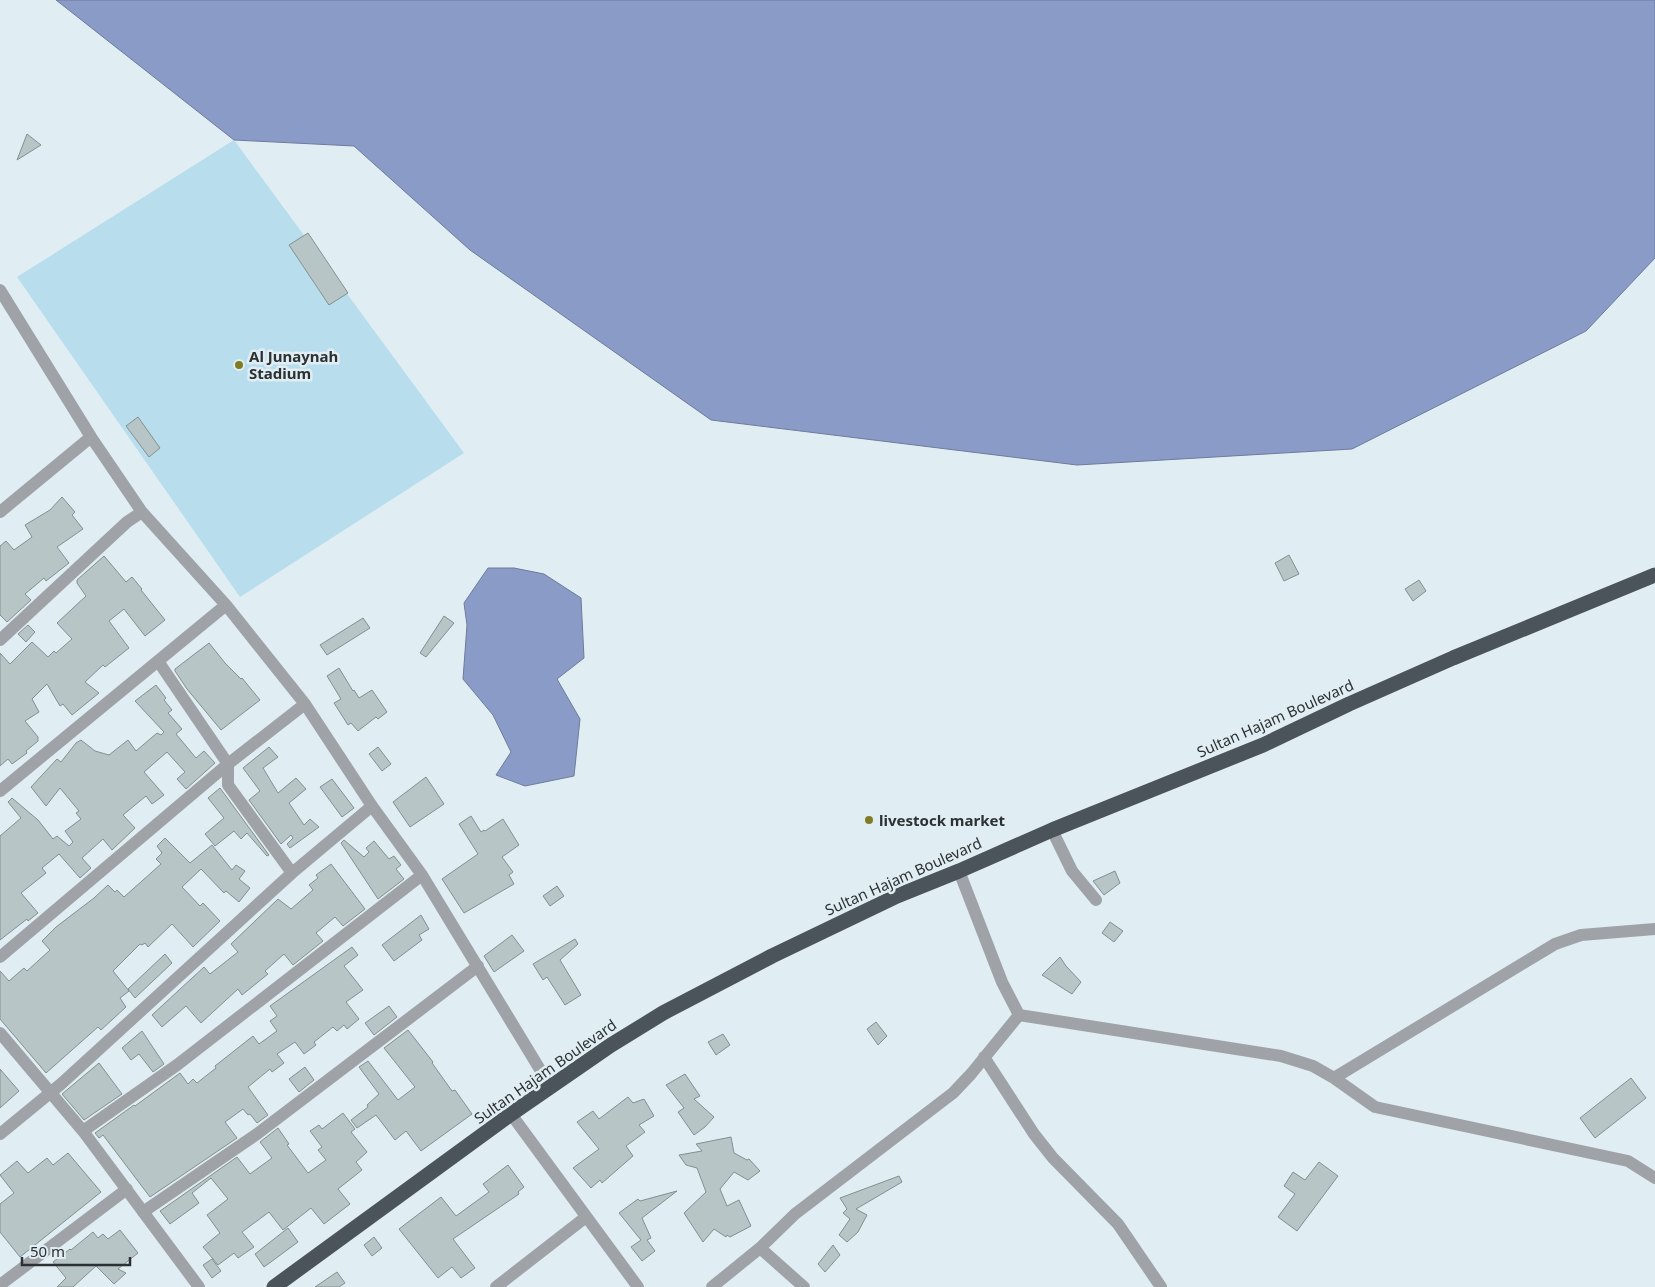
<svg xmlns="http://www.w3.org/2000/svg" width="1655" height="1287" font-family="'Noto Sans',sans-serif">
<rect width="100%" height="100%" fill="#e0edf2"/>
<path fill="#b8deed" d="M 234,140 L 464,453 L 240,597 L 17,277 Z"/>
<path fill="#8a9bc8" stroke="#6e7b9b" d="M 56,0 L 1655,0 L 1655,258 L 1586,331 L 1352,449 L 1077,465 L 711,420 L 470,250 L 354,146 L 234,140 Z
M 488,568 L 514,568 L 544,574 L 581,598 L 584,658 L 557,679 L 580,719 L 574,776 L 525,786 L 496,775 L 511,752 L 493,715 L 463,679 L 467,625 L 464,603 Z"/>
<path fill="#b8c5c6" stroke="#839091" d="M 27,134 L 41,145 L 17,160 Z
M 308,233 L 348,293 L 329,305 L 289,245 Z
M 138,417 L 160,448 L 149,457 L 126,426 Z
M 62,497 L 75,512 L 72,515 L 83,529 L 57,547 L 69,563 L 46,581 L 44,578 L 25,594 L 31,600 L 7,622 L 0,615 L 0,546 L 6,541 L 14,550 L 32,537 L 25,525 L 50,510 Z
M 1289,555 L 1299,574 L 1284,581 L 1275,563 Z
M 104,556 L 126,582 L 132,577 L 142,589 L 141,590 L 165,620 L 145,636 L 124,609 L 109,621 L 129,648 L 105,667 L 103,665 L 85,682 L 99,693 L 72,715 L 63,704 L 60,706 L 47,684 L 32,699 L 39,712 L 25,721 L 38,737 L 38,741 L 26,751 L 27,753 L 12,764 L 8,759 L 0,766 L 0,653 L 10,664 L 32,642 L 48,657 L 54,651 L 56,653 L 72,639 L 57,623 L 86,596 L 77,583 L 77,580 Z
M 1419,580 L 1426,591 L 1413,601 L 1405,589 Z
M 444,616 L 454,623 L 426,657 L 420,653 Z
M 363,618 L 370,628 L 327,655 L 320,645 Z
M 28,625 L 35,632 L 26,642 L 18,634 Z
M 209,643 L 225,663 L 241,679 L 242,678 L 260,700 L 221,730 L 187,689 L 175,671 L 175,669 Z
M 339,668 L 353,691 L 354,690 L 359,698 L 372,690 L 387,712 L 378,719 L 376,717 L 358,731 L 351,723 L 348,725 L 334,703 L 341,699 L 327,676 Z
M 156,685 L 166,698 L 164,700 L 172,710 L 168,713 L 182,729 L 176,734 L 196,758 L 204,751 L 215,763 L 186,789 L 177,779 L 185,772 L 167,752 L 144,772 L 164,795 L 152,804 L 146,796 L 123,815 L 135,828 L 112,850 L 103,839 L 82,858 L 91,868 L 80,878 L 59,854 L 42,868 L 46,873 L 21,893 L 38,913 L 28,921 L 27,919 L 0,940 L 0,836 L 21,818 L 8,802 L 12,798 L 38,820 L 53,839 L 57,836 L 69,846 L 73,842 L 65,831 L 81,819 L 76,813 L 79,811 L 60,788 L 46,806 L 31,787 L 57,759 L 61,762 L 76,743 L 81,740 L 95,751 L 109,755 L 128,740 L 136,751 L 157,733 L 161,735 L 164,732 L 135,701 Z
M 269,747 L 278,757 L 263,768 L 278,793 L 296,778 L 306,789 L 289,803 L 304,825 L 310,819 L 319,827 L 290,848 L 287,844 L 293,838 L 291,835 L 281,844 L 249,800 L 260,791 L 243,768 Z
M 378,747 L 391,764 L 382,771 L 369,754 Z
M 426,777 L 444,804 L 410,827 L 393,802 Z
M 332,779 L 354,808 L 342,817 L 320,787 Z
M 220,788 L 269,855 L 267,856 L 247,833 L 241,839 L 234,831 L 215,846 L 205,834 L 224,818 L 208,798 Z
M 471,816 L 481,832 L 484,830 L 485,831 L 503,819 L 519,845 L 502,857 L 513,872 L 509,875 L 514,884 L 464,913 L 442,879 L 478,854 L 459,824 Z
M 165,838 L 190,863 L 212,845 L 232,870 L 236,865 L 245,871 L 239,879 L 250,888 L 239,902 L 226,891 L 224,893 L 201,869 L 182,887 L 200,906 L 203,903 L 220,921 L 193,947 L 172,924 L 148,947 L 145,943 L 142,945 L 140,944 L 113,971 L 129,991 L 120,998 L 126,1007 L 101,1030 L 98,1027 L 46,1073 L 0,1019 L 0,971 L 9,981 L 24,968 L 27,971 L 50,950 L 42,941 L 56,927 L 94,898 L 108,885 L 115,892 L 117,890 L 124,897 L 161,864 L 156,859 L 162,853 L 157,846 Z
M 344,840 L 364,857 L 369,852 L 366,848 L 374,841 L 389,859 L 394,856 L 401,865 L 396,869 L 404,879 L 378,899 L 341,843 Z
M 331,864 L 365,909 L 343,926 L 335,917 L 316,933 L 323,941 L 293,965 L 284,954 L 265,971 L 268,974 L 242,995 L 238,989 L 201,1023 L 186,1006 L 162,1027 L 152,1015 L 204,967 L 210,974 L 238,952 L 231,944 L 278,899 L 291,909 L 313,890 L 309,885 L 318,878 L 316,875 Z
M 1115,871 L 1120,883 L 1104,895 L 1093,881 Z
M 557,886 L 564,896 L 550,906 L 543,896 Z
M 421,915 L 429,929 L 419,935 L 422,940 L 394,961 L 382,945 Z
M 1110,922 L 1123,931 L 1114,942 L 1102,933 Z
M 512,935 L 524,951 L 494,972 L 484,956 Z
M 575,939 L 578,944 L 560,960 L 581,995 L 565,1005 L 547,977 L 543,980 L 533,964 Z
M 352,947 L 358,955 L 344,966 L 363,990 L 346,1002 L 359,1019 L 347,1029 L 344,1025 L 337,1031 L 333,1027 L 314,1042 L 316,1045 L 304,1054 L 295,1042 L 277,1054 L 284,1063 L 272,1072 L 270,1069 L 248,1087 L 268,1115 L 257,1123 L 250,1114 L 248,1115 L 243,1109 L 225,1122 L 237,1138 L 150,1197 L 103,1135 L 99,1138 L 95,1133 L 134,1105 L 135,1106 L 180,1073 L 188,1084 L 193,1079 L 197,1083 L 216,1068 L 215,1066 L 253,1036 L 259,1044 L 277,1031 L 270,1021 L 277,1016 L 270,1006 Z
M 165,954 L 172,963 L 135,998 L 128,989 Z
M 1060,957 L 1066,966 L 1081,982 L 1072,994 L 1042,975 Z
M 389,1006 L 397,1017 L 374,1035 L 365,1023 Z
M 876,1022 L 887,1036 L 878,1045 L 867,1029 Z
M 408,1030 L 433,1062 L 432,1063 L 452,1091 L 455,1090 L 472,1114 L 421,1151 L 406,1131 L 395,1140 L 376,1115 L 357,1128 L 351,1120 L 368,1107 L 367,1105 L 379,1094 L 359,1067 L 368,1061 L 398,1100 L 415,1087 L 384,1048 Z
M 142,1031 L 164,1064 L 153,1072 L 139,1054 L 131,1060 L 122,1048 Z
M 723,1034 L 730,1045 L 716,1055 L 708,1042 Z
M 99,1063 L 122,1094 L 84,1120 L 62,1094 Z
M 305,1067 L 314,1080 L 299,1092 L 289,1079 Z
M 0,1069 L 19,1091 L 0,1108 Z
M 685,1074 L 700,1096 L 694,1099 L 714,1117 L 705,1127 L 694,1135 L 678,1112 L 684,1108 L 666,1085 Z
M 1631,1078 L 1646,1098 L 1595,1138 L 1580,1118 Z
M 628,1097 L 633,1103 L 644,1099 L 654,1116 L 639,1125 L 645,1132 L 626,1146 L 633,1156 L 602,1183 L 600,1180 L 591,1188 L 573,1168 L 599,1149 L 577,1122 L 593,1111 L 599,1119 Z
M 343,1113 L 355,1129 L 351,1132 L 367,1152 L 356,1162 L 362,1170 L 338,1189 L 350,1204 L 324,1224 L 311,1208 L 283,1230 L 269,1212 L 242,1232 L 254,1247 L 238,1258 L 234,1253 L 218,1265 L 203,1247 L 220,1233 L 207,1215 L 228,1199 L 211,1178 L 192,1193 L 199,1203 L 170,1224 L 160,1211 L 237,1157 L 250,1174 L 272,1158 L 260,1142 L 278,1128 L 289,1144 L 287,1145 L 308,1173 L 326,1160 L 318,1150 L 322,1147 L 310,1131 L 319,1125 L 322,1129 Z
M 731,1137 L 734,1153 L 747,1160 L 749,1159 L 760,1171 L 748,1180 L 734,1172 L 720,1189 L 727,1206 L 739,1200 L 751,1226 L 730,1237 L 727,1235 L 726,1237 L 714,1229 L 703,1242 L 684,1213 L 706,1192 L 697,1168 L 686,1165 L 679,1155 L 702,1151 L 696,1144 Z
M 68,1153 L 101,1192 L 20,1257 L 0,1232 L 0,1204 L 14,1193 L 0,1175 L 17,1161 L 28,1173 L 47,1158 L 53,1165 Z
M 1319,1162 L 1338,1176 L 1297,1231 L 1278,1217 L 1295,1194 L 1284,1186 L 1293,1172 L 1305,1180 Z
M 508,1165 L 524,1187 L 518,1192 L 519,1194 L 453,1239 L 475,1268 L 461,1278 L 452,1267 L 438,1278 L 399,1229 L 441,1197 L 456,1216 L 489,1192 L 483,1184 Z
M 899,1176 L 902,1182 L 856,1209 L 867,1215 L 858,1232 L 847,1242 L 839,1235 L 850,1219 L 843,1213 L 847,1209 L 840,1198 Z
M 677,1191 L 642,1218 L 651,1238 L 647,1240 L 655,1251 L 642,1261 L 631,1247 L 641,1240 L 619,1213 L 638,1199 L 640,1201 Z
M 288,1228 L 298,1242 L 264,1267 L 255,1254 Z
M 120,1230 L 138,1253 L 118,1269 L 126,1273 L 114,1284 L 96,1266 L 73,1287 L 57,1287 L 66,1278 L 53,1262 L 70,1249 L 71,1250 L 93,1232 L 98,1238 L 103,1234 L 108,1239 Z
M 374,1237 L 382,1248 L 372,1256 L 364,1245 Z
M 833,1245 L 840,1255 L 825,1272 L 818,1264 Z
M 212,1259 L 221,1271 L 212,1278 L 203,1265 Z
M 337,1272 L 345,1283 L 339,1287 L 315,1287 Z"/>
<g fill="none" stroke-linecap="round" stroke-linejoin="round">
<path stroke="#9fa3a7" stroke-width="12" d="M 0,290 L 91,437 L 142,512 L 226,605 L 305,704 L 372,806 L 422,875 L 550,1086
M 0,512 L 91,437
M 0,640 L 127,522 L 142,512
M 158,661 L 228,764 L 228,785 L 292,873
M 0,791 L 226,605
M 1052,830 L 1072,871 L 1096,900
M 0,957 L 228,764 L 305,704
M 1019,1015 L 1281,1056 L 1313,1066 L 1334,1078 L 1375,1107 L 1628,1161 L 1655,1178
M 0,1033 L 83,1131 L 199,1287
M 984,1057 L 1034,1134 L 1053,1158 L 1118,1224 L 1161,1287
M 1334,1078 L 1555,944 L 1581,935 L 1655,929
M 511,1114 L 638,1287
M 83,1131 L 177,1065 L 422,875
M 0,1134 L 61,1084 L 292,873 L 372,806
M 143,1212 L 257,1134 L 478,966
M 760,1248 L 804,1287
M 0,1285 L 127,1189
M 496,1287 L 586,1217
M 712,1287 L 760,1248 L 795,1214 L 953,1093 L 971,1074 L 1019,1015 L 1002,982 L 959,871"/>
<path stroke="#4c545b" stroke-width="15" d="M 274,1287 L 511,1114 L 611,1045 L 663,1013 L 772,956 L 897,896 L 959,871 L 1052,830 L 1263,745 L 1349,704 L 1453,658 L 1655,575"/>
</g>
<g fill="#7f7c24" stroke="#e0edf2" stroke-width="2">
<circle cx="239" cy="365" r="5"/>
<circle cx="869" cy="820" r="5"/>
</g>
<g text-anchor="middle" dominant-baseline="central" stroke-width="5" stroke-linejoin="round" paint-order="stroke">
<g font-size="15" font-weight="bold" fill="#2c3133" stroke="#e0edf2" text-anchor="start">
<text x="249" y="356">Al Junaynah<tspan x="249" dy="17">Stadium</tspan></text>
<text x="879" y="820">livestock market</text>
</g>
<g font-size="15" fill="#2c3133" stroke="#e0edf2">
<text transform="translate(1275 718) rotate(-24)">Sultan Hajam Boulevard</text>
<text transform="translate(903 876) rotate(-24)">Sultan Hajam Boulevard</text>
<text transform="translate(545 1071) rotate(-35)">Sultan Hajam Boulevard</text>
</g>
</g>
<path d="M22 1257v8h108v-8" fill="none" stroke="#2c3133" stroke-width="2.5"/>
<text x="30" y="1257" font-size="15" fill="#2c3133" stroke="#e0edf2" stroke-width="4" paint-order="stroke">50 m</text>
</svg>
